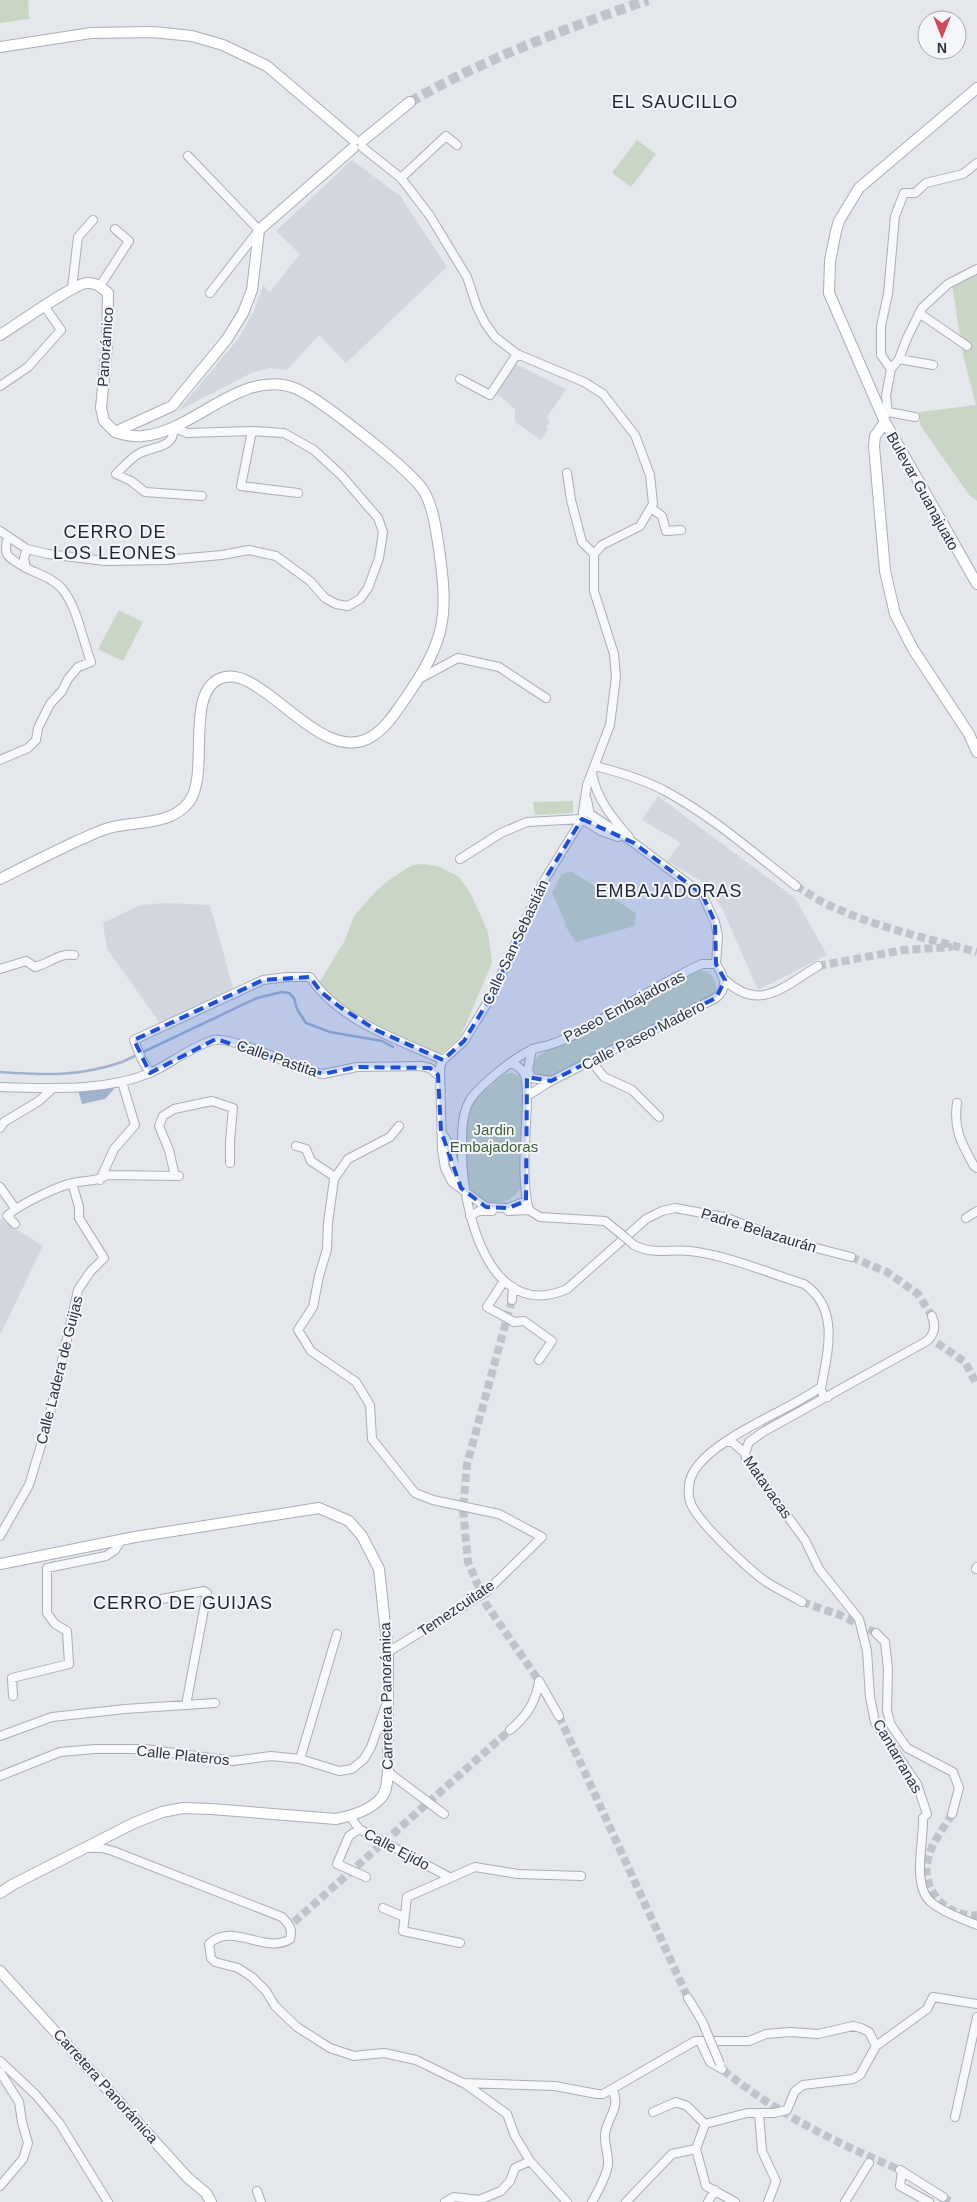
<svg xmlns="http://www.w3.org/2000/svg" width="977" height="2202" font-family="Arial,sans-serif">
<rect width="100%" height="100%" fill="#e4e7ec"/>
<path fill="#d2d6de" d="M 352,160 L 400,196 L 447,267 L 346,363 L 319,335 L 287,370 L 269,368 L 251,373 L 178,411 L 238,339 L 254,311 L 263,285 L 270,292 L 300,254 L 276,231 Z
M 513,363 L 566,389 L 547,417 L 550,422 L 546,427 L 548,429 L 541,440 L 515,422 L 515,409 L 494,391 Z
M 658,796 L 795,898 L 827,955 L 758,990 L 722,908 L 703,882 L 667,861 L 681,843 L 642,820 Z
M 166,903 L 210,905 L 233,988 L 160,1023 L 107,949 L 103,923 L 140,905 Z
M 0,1219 L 43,1246 L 0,1335 Z"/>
<path fill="#c9d6c5" d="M 0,0 L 28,0 L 29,19 L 0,23 Z
M 637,140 L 656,154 L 631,187 L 612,173 Z
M 977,274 L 977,501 L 969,495 L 920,425 L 919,412 L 976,405 L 963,355 L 952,285 Z
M 119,610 L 143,622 L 123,661 L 98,649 Z
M 573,801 L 573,813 L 535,815 L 533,802 Z
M 423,864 L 440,867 L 459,877 L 471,894 L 488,932 L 492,963 L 461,1036 L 440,1055 L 404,1040 L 342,1006 L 340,1007 L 319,983 L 344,942 L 354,916 L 377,890 L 389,880 L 412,865 Z
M 571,871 L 636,913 L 635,926 L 576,942 L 565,926 L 566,924 L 552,893 L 561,875 Z
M 697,970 C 713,970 721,983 713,997 L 549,1078 C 539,1076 533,1076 532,1065 L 539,1055 Z
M 512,1073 L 519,1076 L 523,1085 C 523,1109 523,1134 523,1158 C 522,1166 524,1177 522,1185 C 519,1193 511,1200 503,1202 C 454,1217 462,1131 472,1106 C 476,1096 485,1090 493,1084 C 499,1078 503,1073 512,1073 Z"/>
<path fill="#9fb4cc" d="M 115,1088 L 105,1099 L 82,1104 L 78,1090 Z"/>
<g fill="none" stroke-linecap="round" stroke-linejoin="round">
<path stroke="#9fb4cc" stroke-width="2.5" d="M 0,1072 C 46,1075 78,1077 122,1062 L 257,998 L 282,992 L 289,993 L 294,998 L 297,1009 L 306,1023 L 330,1032 L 382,1041 L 393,1047"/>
<path stroke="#bfc3cb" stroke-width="8" stroke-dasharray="8 4" stroke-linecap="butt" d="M 796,886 C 808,893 820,902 833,907 C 879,928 929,939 977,952
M 818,966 L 903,950 L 952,947
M 851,1257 L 887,1272 L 918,1294 L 932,1316
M 512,1300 L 467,1464 L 463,1509 L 468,1562 L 486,1604 L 537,1678
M 937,1343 L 965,1362 L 977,1385
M 802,1602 L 840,1615 L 876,1633
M 559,1716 L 688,1998
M 952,1814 C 944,1828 931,1843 928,1859 C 920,1889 947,1918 977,1915
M 294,1922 L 510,1730
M 723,2070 C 779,2115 835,2142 900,2170
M 943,2197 L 952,2202"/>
<path stroke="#bfc3cb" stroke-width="10" stroke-dasharray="10 5" stroke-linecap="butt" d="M 410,102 C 484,59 567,28 648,0"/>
<defs>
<path id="street" d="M 362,147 L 401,178 L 430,216 L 467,277 L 477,307 L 485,323 L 495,337 L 517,354 L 584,382 L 603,394 L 635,435 L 650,475 L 653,504 L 640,526 L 602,545 L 594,554 L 594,591 L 614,654 L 616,677 L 610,725 L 587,785 L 582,819 L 542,884 L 492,995 L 464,1041 L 443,1060 L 440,1067 L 442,1150 L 445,1168 L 452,1182 L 486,1207 L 508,1208 L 526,1201
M 188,156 L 259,230 L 210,293
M 401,178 L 446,136 L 457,145
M 100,286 L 129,241 L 115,229
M 72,288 L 78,237 L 93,220
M 919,313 L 967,346
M 899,359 L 933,365
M 891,369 L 881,355 L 881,326 L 888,294 L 895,216 L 904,193 L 915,193 L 926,183 L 963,174 L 977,163
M 460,379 L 490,395 L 517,354
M 0,386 L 28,367 L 61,330 L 45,307
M 888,412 L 915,417
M 883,417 L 888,412 L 886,396 L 891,369 L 899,359 L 907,338 L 922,308 L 948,284 L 977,269
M 173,427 C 176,448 154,446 140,453 C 132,457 123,467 116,474 L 131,481 L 145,492 L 202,496
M 252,431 L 241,486 L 298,493
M 567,473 L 571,500 L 582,542 L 594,554
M 651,508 L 662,516 L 666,531 L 681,530
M 0,531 L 27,549 L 48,554 L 105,561 L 166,560 L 222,555 L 249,550 L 276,556 L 310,581 L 325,598 L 336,604 L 348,606 L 360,599 L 368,588 L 379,558 L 383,532 L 378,518 L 341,475 L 314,450 L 284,433 L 252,431 L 187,433 L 173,427
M 8,536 C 2,558 9,557 26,568
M 419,679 L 458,658 L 499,667 L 546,698
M 0,760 L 28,748 L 36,740 L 38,728 L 50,704 L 62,691 L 68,679 L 78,667 L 91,662 C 83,641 77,607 63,590 C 55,579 38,574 26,568 L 24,558 L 27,549
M 595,766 C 619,772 645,780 667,792 C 713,817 755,854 796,886
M 592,773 C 596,798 613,819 629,837
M 587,800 L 590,814 L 634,843 L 702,894 L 715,922 L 718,936 L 716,964
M 582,819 L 601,831 L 618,837
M 460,859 L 501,833 L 527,822 L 582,819
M 0,969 L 26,961 L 35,967 C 51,963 58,953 74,955
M 725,980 C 760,1013 784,986 818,966
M 532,1049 L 528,1070 L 531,1078 L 551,1081
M 591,1061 L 604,1077 L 632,1090 L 659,1117
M 511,1063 C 527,1069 527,1080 527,1096
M 150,1073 L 141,1058 L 134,1040 L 263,980 L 287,977 L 310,977 C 339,1021 397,1039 443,1060
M 0,1087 C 49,1088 104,1092 150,1073 C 170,1064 194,1045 214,1040 C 230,1036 294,1065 311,1072 L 323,1074 L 357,1067 L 421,1066 L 430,1068 L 438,1075
M 957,1103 C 953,1130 962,1144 974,1166 L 977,1168
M 0,1128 L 4,1122 L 39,1101 L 53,1088
M 441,1132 L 448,1142 L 461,1188
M 296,1146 L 306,1149 L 311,1161 L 335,1177
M 175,1176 L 169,1150 L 159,1126 L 163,1116 L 174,1109 L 212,1101 L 233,1108 L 230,1141 L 230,1163
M 100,1180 L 114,1149 L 135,1125 L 122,1082
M 0,1187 L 15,1208
M 529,1210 C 520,1177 527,1131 527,1096 L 551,1081 L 716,998 C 729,987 724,976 716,964 L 702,964 C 659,984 619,1010 577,1033 C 569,1038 558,1042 549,1045 C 543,1047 537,1047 531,1050 C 514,1058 484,1082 472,1097 C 461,1112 462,1133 462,1152 C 462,1207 488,1324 567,1289 L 646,1219 L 662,1211 L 675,1208 L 724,1217 L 789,1241 L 851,1257
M 529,1210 L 540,1217 L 605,1221 L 621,1234
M 508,1211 L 529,1210
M 470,1216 L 479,1211 L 492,1211
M 966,1218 L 977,1211
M 15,1224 L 7,1216 C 18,1205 58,1186 73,1183 C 85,1180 97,1182 107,1175 L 179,1176
M 634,1245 C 652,1255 670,1249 690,1251 C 727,1255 768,1273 804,1284 C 841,1309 827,1353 821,1389 L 823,1395 L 828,1397
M 504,1281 L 487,1307 L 514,1322 L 524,1321 L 552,1341 L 539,1360
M 512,1300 L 513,1287
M 726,1442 L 732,1442 L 745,1453 L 746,1458 L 760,1479 L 805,1540 L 819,1569 L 859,1619 L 867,1651 L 870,1697 L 875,1722 L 917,1784 L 927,1814 L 923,1818 C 924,1841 911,1887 932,1903 C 944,1913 963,1919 977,1925
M 745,1453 L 749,1442 L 763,1432 L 927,1341 C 935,1334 936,1326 932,1316
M 0,1536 L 29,1485 L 48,1422 L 78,1290 L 90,1272 L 104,1258 L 79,1218 L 79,1207 L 72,1183
M 976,1569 L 977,1567
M 162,1599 L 204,1591 L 207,1593 L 186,1705
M 802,1602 C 790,1595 777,1589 765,1581 C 747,1568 703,1526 693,1508 C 689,1501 688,1493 689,1485 C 691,1467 710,1452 725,1442 C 755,1421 791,1408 821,1387
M 876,1633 L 885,1642 L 888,1669 L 887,1711 L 891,1725 L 907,1748 L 953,1772 L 959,1788 L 952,1814
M 388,1652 L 486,1592 L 542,1537 L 499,1514 L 433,1500 L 415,1493 L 372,1439 L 370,1405 L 356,1382 L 311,1351 L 298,1330 L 313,1307 L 319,1276 L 327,1249 L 328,1223 L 334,1179 L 348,1159 L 390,1137 L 399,1126
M 539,1681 L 559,1716
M 13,1696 L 12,1678 L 69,1664 L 67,1631 L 55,1624 L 47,1613 L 47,1568 L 106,1556 L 115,1550 L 121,1540
M 510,1730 C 527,1716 535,1703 539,1682
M 0,1736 L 52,1717 L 125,1709 L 215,1703
M 300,1759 L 337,1634
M 388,1772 L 444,1814
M 0,1776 L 60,1752 L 95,1749 L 145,1749 L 233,1761 L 271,1756 L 300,1759 L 339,1771 L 352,1769 L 364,1759 L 371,1747 L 386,1705
M 350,1816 L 359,1829 L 449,1877
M 359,1829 L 349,1836 L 337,1864 L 366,1877
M 88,1848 L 102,1848 L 113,1851 L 282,1917 C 289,1924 293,1929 290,1939 C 266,1955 232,1921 209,1944 L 211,1958 L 215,1962 L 238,1968 L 252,1977 L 266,1991 L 275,2006 L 297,2027 L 330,2048 L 354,2056 L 384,2053 L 416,2060 L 463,2083 L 555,2086 L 597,2094 L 603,2094 L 612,2089 L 695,2041 L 749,2041 L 766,2034 L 790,2032 L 818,2034 L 853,2026 L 861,2028 L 869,2032 L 876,2046
M 383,1908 L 404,1917
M 460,1943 L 403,1931 L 407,1897 L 475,1867 L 518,1874 L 581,1876
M 688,1998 L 702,2021
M 700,2041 L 710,2062 L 722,2069
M 0,2061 L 36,2095 L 60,2124 L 108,2202
M 0,2072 L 19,2102 L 22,2122 L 28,2143 L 23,2159 L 0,2186
M 464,2083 L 507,2114 L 515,2136 L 530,2161 L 567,2202
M 653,2112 L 676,2102 L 687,2106 L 705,2124
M 759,2113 L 762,2151 L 776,2181 L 768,2202
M 955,2117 L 977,2017
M 900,2170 L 943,2197
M 902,2171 L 900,2186 L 929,2202
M 257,2191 L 261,2202
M 445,2202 L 454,2197 L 479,2200 L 501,2191 L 510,2181 L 515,2168 L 530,2161
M 592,2202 C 598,2191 606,2178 608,2165 C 609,2155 604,2144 605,2134 C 607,2117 622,2107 612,2089
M 626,2202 L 672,2154 L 696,2149
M 708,2202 L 715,2190
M 735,2202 L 706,2186 L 696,2149 L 705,2124 L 747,2113 L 774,2113 L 787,2110 L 795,2091 L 803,2085 L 853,2079 L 860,2075 L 876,2046 L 927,2009 L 933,1997 L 977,2004
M 845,2202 L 869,2163"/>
<path id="secondary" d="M 0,47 L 91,33 L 153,32 L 192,36 L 223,45 L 267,66 L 354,140
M 977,88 L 859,188 L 839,221 L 836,231 L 830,261 L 829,293 L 885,422 L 875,436 L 874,446 L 885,571 L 895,614 L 913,649 L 969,734 L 977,752
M 362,141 L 410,102
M 0,335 C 15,326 75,283 87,283 C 96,282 102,288 108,293 L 107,345 L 101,408 L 104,421 L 115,432
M 885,422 L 977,584
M 115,432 L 172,406 L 227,339 L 243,313 L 252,290 L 259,230 L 353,148
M 0,879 C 26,866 51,853 77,841 C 87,837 98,831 109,828 C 134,821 171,826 189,802 C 210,774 185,695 219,679 C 260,659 319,768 371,737 C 386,728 395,713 405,699 C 445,641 449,618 439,549 C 436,531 434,510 425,493 C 414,472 321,400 297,389 C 243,366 194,432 143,436 C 133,437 124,435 115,432
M 0,1564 L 135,1537 L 319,1508 L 349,1521 L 362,1536 L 379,1569 L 388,1652 L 388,1772 C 387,1781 387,1793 380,1799 C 370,1810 351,1816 336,1819 L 211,1809 L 183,1808 L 162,1812 L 134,1823 L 12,1885 L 0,1893
M 0,1971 L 188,2178 L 206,2193 L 211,2202"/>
</defs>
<use href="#street" stroke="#a9aeb7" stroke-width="10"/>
<use href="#secondary" stroke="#a9aeb7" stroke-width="12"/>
<use href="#street" stroke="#f7f8fa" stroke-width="8"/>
<use href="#secondary" stroke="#fff" stroke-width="10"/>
<defs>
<path id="street-bridge" d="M 621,1234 L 634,1245
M 702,2021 L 720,2064"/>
</defs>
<use href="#street-bridge" stroke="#a9aeb7" stroke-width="10" stroke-linecap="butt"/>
<use href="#street-bridge" stroke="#f7f8fa" stroke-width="8"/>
</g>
<path fill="#1d4ed8" fill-opacity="0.2" stroke="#1d4ed8" stroke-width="4" stroke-dasharray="10 6" stroke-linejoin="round" d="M 582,819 L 634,843 L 702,894 L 715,922 L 716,964 L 725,980 L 716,998 L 551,1081 L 527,1077 L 526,1201 L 508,1208 L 486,1207 L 461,1188 L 441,1131 L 438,1075 L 430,1068 L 357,1067 L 323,1074 L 216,1039 L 150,1073 L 134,1040 L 263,980 L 310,977 L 321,992 L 340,1007 L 376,1030 L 443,1060 L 464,1041 L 492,995 L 542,884 Z"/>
<g text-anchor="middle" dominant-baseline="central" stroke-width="4" stroke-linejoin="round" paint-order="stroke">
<g font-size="15" fill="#2b3445" stroke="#f4f6f9">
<text transform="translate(105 347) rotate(-86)">Panorámico</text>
<text transform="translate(923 491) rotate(61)">Bulevar Guanajuato</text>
<text transform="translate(515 942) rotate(-65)">Calle San Sebastián</text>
<text transform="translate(624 1006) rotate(-28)">Paseo Embajadoras</text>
<text transform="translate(643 1035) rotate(-27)">Calle Paseo Madero</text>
<text transform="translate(277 1058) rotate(19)">Calle Pastita</text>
<text transform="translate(759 1230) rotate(17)">Padre Belazaurán</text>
<text transform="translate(59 1370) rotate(-76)">Calle Ladera de Guijas</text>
<text transform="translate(768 1487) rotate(55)">Matavacas</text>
<text transform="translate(456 1608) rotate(-34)">Temezcuitate</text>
<text transform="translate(386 1696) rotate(-91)">Carretera Panorámica</text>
<text transform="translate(183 1755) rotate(6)">Calle Plateros</text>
<text transform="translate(898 1756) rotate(60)">Cantarranas</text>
<text transform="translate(397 1849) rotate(28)">Calle Ejido</text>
<text transform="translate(106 2086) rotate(48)">Carretera Panorámica</text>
</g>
<g font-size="15" fill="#3f6138" stroke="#f4f6f9">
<text x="494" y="1129">Jardin<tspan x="494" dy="17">Embajadoras</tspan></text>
</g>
<g font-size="18" letter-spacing="1" fill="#1d2536" stroke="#f4f6f9">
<text x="675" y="102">EL SAUCILLO</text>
<text x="115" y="532">CERRO DE<tspan x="115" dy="21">LOS LEONES</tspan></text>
<text x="669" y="891">EMBAJADORAS</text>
<text x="183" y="1603">CERRO DE GUIJAS</text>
</g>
</g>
<g transform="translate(942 35) rotate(180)"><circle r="24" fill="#f4f6f9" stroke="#a4a8b1"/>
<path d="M0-4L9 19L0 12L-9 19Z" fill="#d1495b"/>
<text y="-8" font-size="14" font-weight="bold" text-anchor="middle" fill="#2b3445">N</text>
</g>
</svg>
